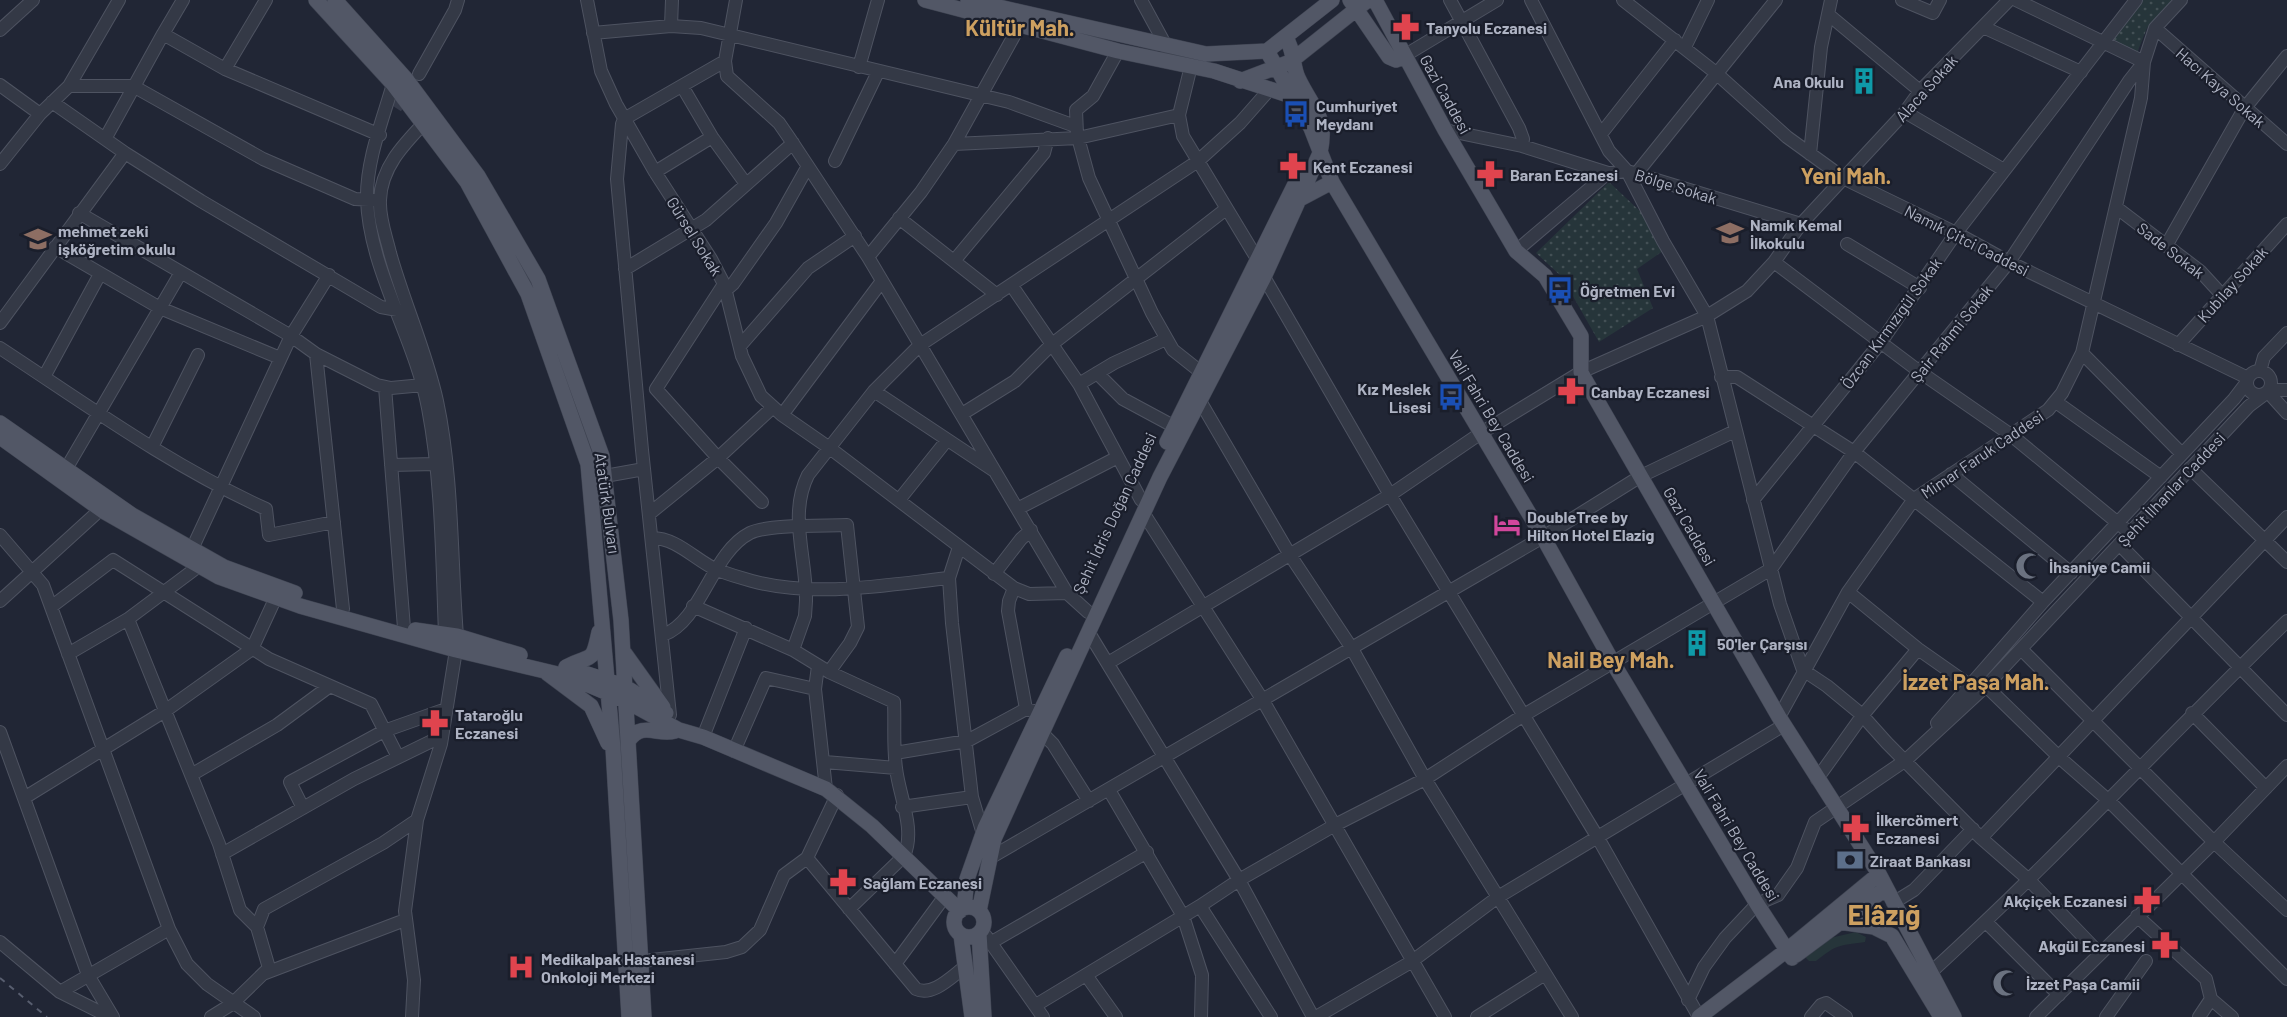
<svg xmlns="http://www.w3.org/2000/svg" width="2287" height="1017" font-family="Barlow,sans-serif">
<defs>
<pattern id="park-dots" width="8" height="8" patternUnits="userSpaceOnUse" patternTransform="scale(1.5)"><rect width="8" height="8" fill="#26353a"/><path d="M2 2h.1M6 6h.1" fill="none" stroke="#435055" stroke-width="1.8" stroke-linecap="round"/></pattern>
</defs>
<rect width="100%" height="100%" fill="#212635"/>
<path fill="#26353a" d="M 1856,932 L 1866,937 L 1865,942 C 1837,946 1838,944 1816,961 L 1809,961 L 1805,957 L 1830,938 Z"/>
<path fill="url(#park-dots)" d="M 2141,0 L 2172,0 L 2147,28 L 2137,53 L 2111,38 Z
M 1609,182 L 1642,213 L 1663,251 L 1637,269 L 1653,308 L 1599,342 L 1562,277 L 1536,253 Z"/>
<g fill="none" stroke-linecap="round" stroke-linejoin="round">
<path stroke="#363b4a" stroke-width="12" stroke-dasharray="12 6" stroke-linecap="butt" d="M 396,108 L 419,74"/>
<defs>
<path id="minor" d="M 183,0 L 163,34 L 225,69 L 380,135
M 587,0 L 601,71 L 616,104 L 655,172 L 711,259 L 724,284 L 742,356 L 761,396 L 782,415 L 831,449 L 1014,588 L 1029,594 L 1067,593
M 736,0 L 725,61 L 727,76 L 779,123 L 790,139 L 868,257 L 1067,593 L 1088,612
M 1141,0 L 1165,44
M 1450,0 L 1519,128 L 1523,139 L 1522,146
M 1531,0 L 1609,151 L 1627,171 L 1663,241 L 1707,316 L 1780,604 L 1803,670 L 1827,686 L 1861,714 L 1887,743 L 1981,838 L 2029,880 L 2100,954
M 1623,0 L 1716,73 L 1787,137 L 1845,179 L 1956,233 L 2009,262 L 2248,378
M 1902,0 L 1933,13 L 1940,0
M 2016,0 L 2144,62
M 1829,15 L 1920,91
M 671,26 L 672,0
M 1983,27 L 2081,72
M 2155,28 L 2287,144
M 0,30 L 33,0
M 593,33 L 671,26 L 701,28 L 1009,102 L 1075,126
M 1685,47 L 1708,0
M 1118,51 L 1093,96 L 1076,110 L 1077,134 L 1089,178 L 1152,313 L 1173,350 L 1202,373
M 1404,56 L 1497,0
M 1191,66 L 1179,115 L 1183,136 L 1259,262 L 1264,277 L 1390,495 L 1598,838 L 1699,1017
M 859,67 L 878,0
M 225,69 L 266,0
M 419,74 L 455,10 L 458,0
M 393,84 C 383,119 366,161 367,199 C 369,269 415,338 428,408 C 442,481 442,559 445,634
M 0,85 L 40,114
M 69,86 L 119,0
M 682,86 L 712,137 L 746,184
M 52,102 L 125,153 L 201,201 L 381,307 L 403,311
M 1905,112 L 2004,170
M 424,123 C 403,145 381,168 380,200 C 379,218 386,236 390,253 C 404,303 426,351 437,401 C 453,476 451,560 457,636
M 1445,130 L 1522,146 L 1608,173 L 1627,171 L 1801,224
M 1601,134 L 1675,40
M 105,139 L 163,34
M 954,144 L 1078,138 L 1179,115
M 1810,154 L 1821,47 L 1831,0
M 835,161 L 878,72
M 0,164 L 40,114 L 69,86 L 133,86 L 263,159 L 355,199 L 374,200
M 655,172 L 712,137
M 1636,174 L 1776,0
M 2117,208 L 2200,271 L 2222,295
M 79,213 L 291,336 L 316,354 L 377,385 L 391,388 L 423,385
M 899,218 L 997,295
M 1847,244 L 1920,288
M 2166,246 L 2244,109 L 2287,56
M 55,247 L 160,308 L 280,358
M 1516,251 L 1608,173
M 868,257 L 921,192 L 954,144 L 1020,25
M 954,261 L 1044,153 L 1048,138
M 1774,262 L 1920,372 L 2011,435 L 2124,528
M 625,269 L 706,220 L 793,143
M 724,284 L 656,389 L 718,458 L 762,502
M 1012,286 L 1079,384 L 1141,500
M 726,290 L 733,284 L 776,223 L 808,166
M 0,323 L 125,153
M 2178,345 L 2287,224
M 740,346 L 808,268 L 855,236
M 0,348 C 87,405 171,466 266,509 L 269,535 L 334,522
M 2082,353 L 2182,454
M 316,354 L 343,609
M2247 383a12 12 0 1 1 24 0a12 12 0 1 1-24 0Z
M 2260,371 L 2264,357 L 2287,333
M 1097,373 L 1123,399 L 1175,427
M 44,377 L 100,274
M 1721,377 L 1737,377 L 1854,452 L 2043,602
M 1079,384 L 1114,363 L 1166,339
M 385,387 L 404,628
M 2270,390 L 2287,390
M 874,391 L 993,470
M 2268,392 L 2287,413
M 1200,401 L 1290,555 L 1351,647 L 1425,779 L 1572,1017
M 2056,402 L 2161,477
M 962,414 L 1015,381 L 1051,345 L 1226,209
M 782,415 L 882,281
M 152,447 L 198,355
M 391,465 L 435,464
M 2190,468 L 2287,562
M 66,469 L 180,274
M 1951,474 L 2071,573
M 605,476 L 644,469
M 899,500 L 947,440
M 1753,500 L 1881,342 L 1956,233 L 2136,0
M 1019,508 L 1118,457
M 649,514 L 718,458 L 773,407
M 1144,514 L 1262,699 L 1445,1017
M 0,535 L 43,585 L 169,929 L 187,964 L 207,984 L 254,1017
M 652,538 C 677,538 695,560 717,570 C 728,574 741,578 752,581 C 814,598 886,585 949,578
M 2119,544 L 2287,715
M 959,547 L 949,578 L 952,623 L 972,797 L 983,834
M 192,549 L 291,336 L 329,275
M 199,566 L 128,619 L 219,844 L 240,910 L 257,927
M 994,574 L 1021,539 L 1031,530
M 1014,588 L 1009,601 L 1008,611 L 1026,709
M 1848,592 L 1918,649 L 1975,689
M 0,601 L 101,509
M 693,606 L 793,650 L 829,672 L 894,702 C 895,724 893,746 896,768 C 899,796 916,829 904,856 L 849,909
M 51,607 L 113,560 L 269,659 L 371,704 L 398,757
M 1089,633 L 1239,880 L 1313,1017
M 663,635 C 702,621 711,553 750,533 C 768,524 825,526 847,525 L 858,627 L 850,643 L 829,672
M 2021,649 L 2214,842 L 2287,910
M 793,650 L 805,616 L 806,601 C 807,559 788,515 808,475 L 874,391 L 920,345 L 1198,161 L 1240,123 L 1269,90
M 68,654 L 128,619
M 1108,663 L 1390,495 L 1481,433 L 1581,372 L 1707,316 L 1747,291 L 1774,262 L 1801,224 L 1905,112 L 1920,91 L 2009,0
M 818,666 L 815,689 L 826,789
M 1986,686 L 2060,758 L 2108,800 L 2287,979
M 2192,713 L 2266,788
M 670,715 L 642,450 L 617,179 L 622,124 L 624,119 L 725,61
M 1779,717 L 1848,592 L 1914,499 L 2048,410 L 2062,393 L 2082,353 L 2141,98 L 2144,62 L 2155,28 L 2181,0
M 1937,723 L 2043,602 L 2234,399 L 2247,382
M 0,732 L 88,975 L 113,1017
M 1042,733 L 1053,744 L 1089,801
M 703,737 L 746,628
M 734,751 L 766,678 L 815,689
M 895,753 L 967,741 L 1026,709 L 1038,712
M 825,762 L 896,768
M 191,775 L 277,725 L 330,686
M 1817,779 L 1862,716 L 1918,649
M 1109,790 L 1183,916 L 1202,975 L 1201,1017
M 837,795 L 807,858 L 916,989 C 933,997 952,976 966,966
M 24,798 L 165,711 L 252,649 L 276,597
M 902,807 L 972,797
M 303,808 L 290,782 L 384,731 L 446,709
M 1981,838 L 2287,517
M 222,854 L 354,779 L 442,736
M 988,859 L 1543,537 L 1641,476 L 1735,431
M 1893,903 L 1914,890 L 1973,829
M 1200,906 L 1271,1017
M 2137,916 L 2206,979 L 2211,999 L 2232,1017
M 1986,922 L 2059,995
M 986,936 L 1043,1017
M 0,942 L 60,992 L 110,1017
M 992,942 L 1147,852
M 642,961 L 726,952 L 742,947 L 760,930 L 784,875 L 807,858
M 895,964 L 945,896
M 263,974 L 405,920
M 1929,974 C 2053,861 2167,738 2287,621
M 1086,975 L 1116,1017
M 60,992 L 169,929
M 1688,1000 L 1704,967 L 1725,938 L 1757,904 L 1778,895 L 1797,868 L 1815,822 L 1906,760 L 1986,686 L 2249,406 L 2265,394
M 1036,1005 L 1200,906 L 1239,880 L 1335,825 L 1425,779 L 1524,715 L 1771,569 L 1854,452 L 2009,262 L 2129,81 L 2144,62
M 211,1017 L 232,1004 L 269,968 L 257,927 L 264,909 L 383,843 L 417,820
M 412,1017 L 414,980 L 405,911 L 417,820 L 441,744 L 456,650
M 1316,1017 L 1411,962 L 1498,897 L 1784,725
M 1477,1017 L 1545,974
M 1811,1017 L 1821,1005 L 1826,1003 L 1846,1017
M 2036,1017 L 2214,842 L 2287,766
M 2106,1017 L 2146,961
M 2199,1017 L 2211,999"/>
<path id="major" d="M 316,0 L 393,84 L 467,182 L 528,294 L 588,464 L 613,748 L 629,1017
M 335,0 L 406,79 L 478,176 L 538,279 L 602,456 L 621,620 L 644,1017
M 925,0 L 1118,51 L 1214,71 L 1291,96
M 968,0 L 1206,54 L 1267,51
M 1350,0 L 1389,57 L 1396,60 L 1404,56
M 1375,0 L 1445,130 L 1516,251 L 1545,276 L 1581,336 L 1581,372 L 1584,378 L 1779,717 L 1879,874 L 1954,1017
M 1267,51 L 1311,128 L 1332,182 L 1543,537 L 1613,663 L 1757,904 L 1792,958
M 1267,51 L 1332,0
M 1240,81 L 1290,62 L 1368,0
M 1300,199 L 1332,182
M 0,423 L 132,515 L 224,567 L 295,593
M 0,437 L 103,511 L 219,577 L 300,606 L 456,650 L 570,677 L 624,700 L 679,730 L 703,737 L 826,789 L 872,826 L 960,911
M 1167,442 L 1302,170
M 415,630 L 457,636 L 520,655
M 623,651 L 663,707
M 566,667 C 593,653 592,665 599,632
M 572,669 L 624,686 L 666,713
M 547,673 L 591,706 L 608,743
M 629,740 C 643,721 657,736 675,731
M954 922a15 15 0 1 1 30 0a15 15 0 1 1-30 0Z
M 964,908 L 967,879 L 985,828 L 1067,656
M 979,911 L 994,839 L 1042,733 L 1160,477 L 1264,277 L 1320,153 C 1328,115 1313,110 1298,78 C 1292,65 1295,52 1286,38
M 1839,922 L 1874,927 L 1892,936 L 1941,1017
M 979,933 L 984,1017
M 961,935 L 972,1017
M 1796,955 L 1885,889
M 1699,1017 L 1787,950 L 1879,874"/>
</defs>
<use href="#minor" stroke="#4e5361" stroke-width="14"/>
<use href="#major" stroke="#3d4250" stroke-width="16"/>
<use href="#minor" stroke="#343946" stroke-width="12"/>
<use href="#major" stroke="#525766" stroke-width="15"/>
<path stroke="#585e6f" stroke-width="2" stroke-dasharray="6 6" stroke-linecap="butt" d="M 0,978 L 47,1017"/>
</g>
<defs>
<symbol id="pharmacy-bare" viewBox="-9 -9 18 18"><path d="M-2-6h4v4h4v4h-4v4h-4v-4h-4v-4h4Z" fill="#e0444e" stroke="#1a1e2b" stroke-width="2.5" paint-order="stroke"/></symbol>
<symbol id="building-bare" viewBox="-9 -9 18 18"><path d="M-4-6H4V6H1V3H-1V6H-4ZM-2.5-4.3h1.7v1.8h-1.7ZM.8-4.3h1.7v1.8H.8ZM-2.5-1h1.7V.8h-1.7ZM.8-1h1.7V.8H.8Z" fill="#0f9aa8" stroke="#1a1e2b" stroke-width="2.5" paint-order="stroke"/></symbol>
<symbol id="bus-bare" viewBox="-9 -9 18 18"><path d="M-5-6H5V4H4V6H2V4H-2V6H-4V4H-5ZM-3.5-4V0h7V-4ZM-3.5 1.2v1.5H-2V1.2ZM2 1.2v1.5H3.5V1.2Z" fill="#1a4fb4" stroke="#1a1e2b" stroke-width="2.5" paint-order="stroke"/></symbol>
<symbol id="school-bare" viewBox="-9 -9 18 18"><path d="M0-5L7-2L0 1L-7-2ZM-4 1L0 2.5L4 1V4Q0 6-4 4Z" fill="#8d6e63" stroke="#1a1e2b" stroke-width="2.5" paint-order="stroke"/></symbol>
<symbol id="hotel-bare" viewBox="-9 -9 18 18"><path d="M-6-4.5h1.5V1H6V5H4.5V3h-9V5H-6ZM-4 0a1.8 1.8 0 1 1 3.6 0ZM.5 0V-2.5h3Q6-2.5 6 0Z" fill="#d1479c" stroke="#1a1e2b" stroke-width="2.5" paint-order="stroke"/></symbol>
<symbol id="mosque-bare" viewBox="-9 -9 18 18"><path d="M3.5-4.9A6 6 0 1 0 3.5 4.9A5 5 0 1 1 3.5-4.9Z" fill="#6b7280" stroke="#1a1e2b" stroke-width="2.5" paint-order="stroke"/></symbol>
<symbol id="bank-bare" viewBox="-9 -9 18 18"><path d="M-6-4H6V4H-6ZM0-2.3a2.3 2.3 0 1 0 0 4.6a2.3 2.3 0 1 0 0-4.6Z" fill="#5c6f8a" stroke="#1a1e2b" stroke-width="2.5" paint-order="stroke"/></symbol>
<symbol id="hospital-bare" viewBox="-9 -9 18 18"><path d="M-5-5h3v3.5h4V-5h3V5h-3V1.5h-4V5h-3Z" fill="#e0444e" stroke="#1a1e2b" stroke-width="2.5" paint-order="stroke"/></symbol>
</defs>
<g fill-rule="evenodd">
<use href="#pharmacy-bare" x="1387" y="8" width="38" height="38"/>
<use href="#building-bare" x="1845" y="62" width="38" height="38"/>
<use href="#bus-bare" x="1277" y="95" width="38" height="38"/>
<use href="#pharmacy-bare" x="1274" y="147" width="38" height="38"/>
<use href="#pharmacy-bare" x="1471" y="155" width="38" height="38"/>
<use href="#school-bare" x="1711" y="214" width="38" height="38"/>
<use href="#school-bare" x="19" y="220" width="38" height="38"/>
<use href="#bus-bare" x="1541" y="271" width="38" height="38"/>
<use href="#pharmacy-bare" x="1552" y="372" width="38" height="38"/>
<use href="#bus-bare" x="1432" y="378" width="38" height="38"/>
<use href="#hotel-bare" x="1488" y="506" width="38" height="38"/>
<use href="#mosque-bare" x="2010" y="547" width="38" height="38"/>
<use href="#building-bare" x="1678" y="624" width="38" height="38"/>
<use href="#pharmacy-bare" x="416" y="704" width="38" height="38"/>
<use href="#pharmacy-bare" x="1837" y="809" width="38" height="38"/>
<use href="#bank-bare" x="1831" y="841" width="38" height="38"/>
<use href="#pharmacy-bare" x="824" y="863" width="38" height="38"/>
<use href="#pharmacy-bare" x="2128" y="881" width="38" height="38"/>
<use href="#pharmacy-bare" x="2146" y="926" width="38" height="38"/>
<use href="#hospital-bare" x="502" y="948" width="38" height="38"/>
<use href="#mosque-bare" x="1987" y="964" width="38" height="38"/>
</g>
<g text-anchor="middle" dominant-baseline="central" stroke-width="4.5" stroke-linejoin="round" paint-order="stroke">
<g font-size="16" font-weight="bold" fill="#aeb3c3" stroke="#1a1e2b" text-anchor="start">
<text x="1426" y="27">Tanyolu Eczanesi</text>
<text x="1844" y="81" text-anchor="end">Ana Okulu</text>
<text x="1316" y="105">Cumhuriyet<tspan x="1316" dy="18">Meydanı</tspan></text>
<text x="1313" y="166">Kent Eczanesi</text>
<text x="1510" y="174">Baran Eczanesi</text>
<text x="1750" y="224">Namık Kemal<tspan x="1750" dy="18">İlkokulu</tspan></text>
<text x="58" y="230">mehmet zeki<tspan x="58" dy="18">işköğretim okulu</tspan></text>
<text x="1580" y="290">Öğretmen Evi</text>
<text x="1431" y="388" text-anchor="end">Kız Meslek<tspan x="1431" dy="18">Lisesi</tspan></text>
<text x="1591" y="391">Canbay Eczanesi</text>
<text x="1527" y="516">DoubleTree by<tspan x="1527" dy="18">Hilton Hotel Elazig</tspan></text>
<text x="2049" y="566">İhsaniye Camii</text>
<text x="1717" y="643">50'ler Çarşısı</text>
<text x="455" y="714">Tataroğlu<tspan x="455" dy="18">Eczanesi</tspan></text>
<text x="1876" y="819">İlkercömert<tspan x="1876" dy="18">Eczanesi</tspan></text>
<text x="1870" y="860">Ziraat Bankası</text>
<text x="863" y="882">Sağlam Eczanesi</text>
<text x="2127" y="900" text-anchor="end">Akçiçek Eczanesi</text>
<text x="2145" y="945" text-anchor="end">Akgül Eczanesi</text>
<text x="541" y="958">Medikalpak Hastanesi<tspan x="541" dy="18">Onkoloji Merkezi</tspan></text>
<text x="2026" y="983">İzzet Paşa Camii</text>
</g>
<g font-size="16" fill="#aeb3c3" stroke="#1a1e2b">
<text transform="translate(2221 87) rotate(41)">Hacı Kaya Sokak</text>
<text transform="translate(1926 88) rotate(-48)">Alaca Sokak</text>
<text transform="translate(1446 94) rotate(61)">Gazi Caddesi</text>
<text transform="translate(1676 186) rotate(17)">Bölge Sokak</text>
<text transform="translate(695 236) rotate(58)">Gürsel Sokak</text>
<text transform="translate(1967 240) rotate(27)">Namık Çitci Caddesi</text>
<text transform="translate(2171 250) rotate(38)">Sade Sokak</text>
<text transform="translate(2232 284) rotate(-48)">Kubilay Sokak</text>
<text transform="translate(1891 323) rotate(-54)">Özcan Kırmızıgül Sokak</text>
<text transform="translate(1951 333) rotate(-51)">Şair Rahmi Sokak</text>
<text transform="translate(1492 416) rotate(59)">Vali Fahri Bey Caddesi</text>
<text transform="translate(1982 454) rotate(-34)">Mimar Faruk Caddesi</text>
<text transform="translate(2171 489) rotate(-47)">Şehit İlhanlar Caddesi</text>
<text transform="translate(608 503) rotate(82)">Atatürk Bulvarı</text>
<text transform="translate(1114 513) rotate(-65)">Şehit İdris Doğan Caddesi</text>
<text transform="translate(1690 526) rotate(60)">Gazi Caddesi</text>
<text transform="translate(1737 835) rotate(59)">Vali Fahri Bey Caddesi</text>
</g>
<g font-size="22" font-weight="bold" fill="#cda060" stroke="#1a1e2b">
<text x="1020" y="27">Kültür Mah.</text>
<text x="1846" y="175">Yeni Mah.</text>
<text x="1611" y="659">Nail Bey Mah.</text>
<text x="1976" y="681">İzzet Paşa Mah.</text>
</g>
<g font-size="28" font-weight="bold" fill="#cda060" stroke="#1a1e2b">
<text x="1884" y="914">Elâzığ</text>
</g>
</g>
</svg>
